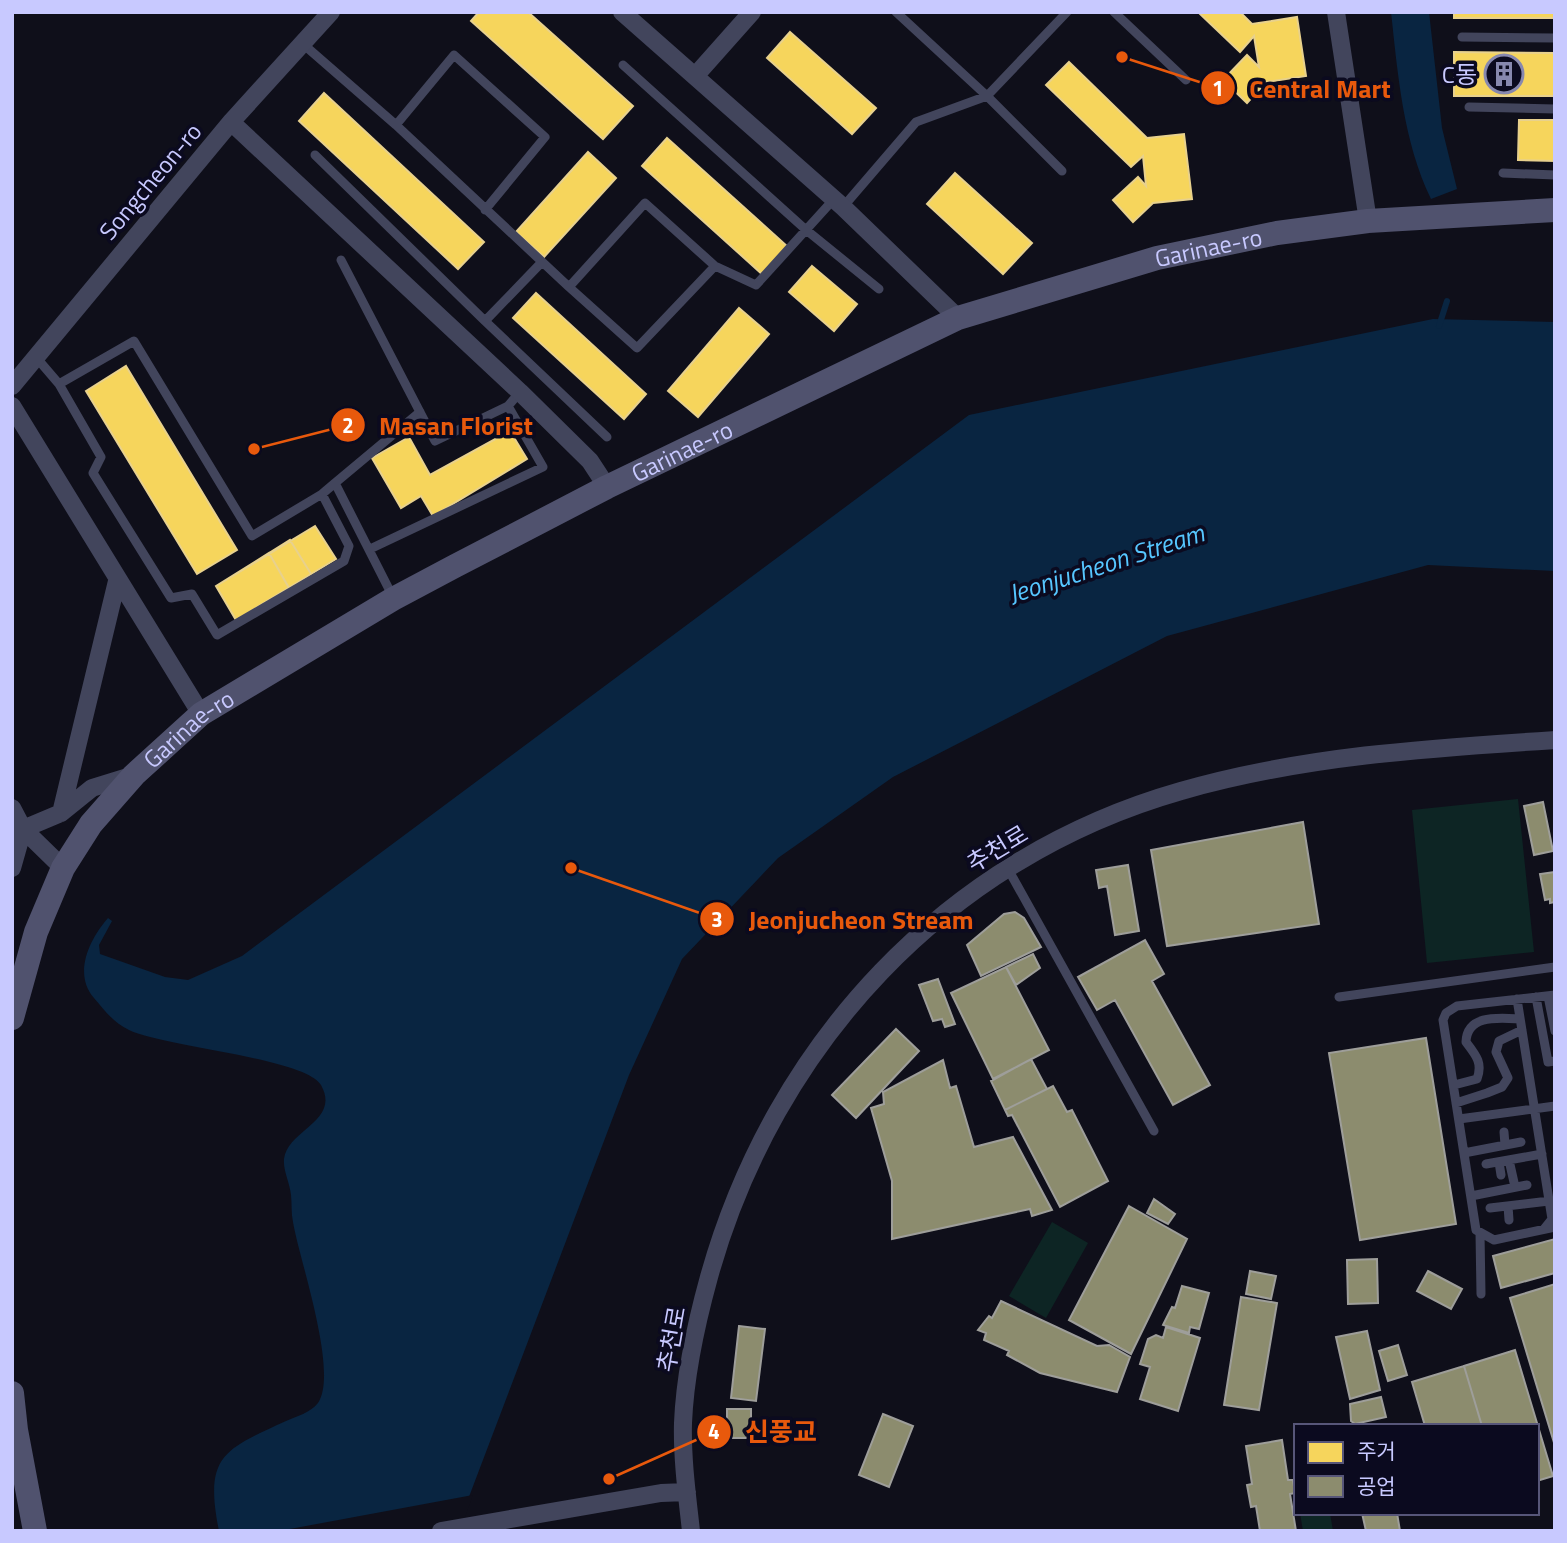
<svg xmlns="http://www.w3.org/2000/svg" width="1567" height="1543" font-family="'Titillium Web','Noto Sans KR',sans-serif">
<rect width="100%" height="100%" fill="#0f0f1a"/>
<path fill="#0d2524" d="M 1518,799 L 1534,952 L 1427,963 L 1412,810 Z
M 1052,1222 L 1088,1243 L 1046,1318 L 1009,1296 Z
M 1300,1513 L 1330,1513 L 1333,1531 L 1303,1531 Z"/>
<path fill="#092541" d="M 1391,12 L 1429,12 L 1442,128 L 1457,189 L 1431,199 C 1403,141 1398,75 1391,12 Z
M 1433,319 L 1555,322 L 1555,571 L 1428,565 L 1167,636 L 893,777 L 778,858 L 682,959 L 629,1075 L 456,1531 L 219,1531 C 204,1456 223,1450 286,1421 C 297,1416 310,1413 318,1403 C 339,1372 299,1259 293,1222 C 291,1213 292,1204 291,1195 C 290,1183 283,1171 284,1159 C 288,1129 341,1121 321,1085 C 305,1058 165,1047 129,1030 C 114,1023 105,1011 94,998 C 73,974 89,940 108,918 L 112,921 L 99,945 L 100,954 L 165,977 L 188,980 L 242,956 L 969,415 Z"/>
<path fill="#0f0f1a" d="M 473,1495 L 460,1531 L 279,1531 Z"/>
<path fill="#f6d55c" stroke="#e8d18d" stroke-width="2" d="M 479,12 L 528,12 L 633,106 L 603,139 L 471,21 Z
M 1198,12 L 1240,12 L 1252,24 L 1297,17 L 1306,76 L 1266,82 L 1247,103 L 1223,80 L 1247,55 L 1259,67 L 1254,36 L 1240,52 Z
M 1454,12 L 1555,12 L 1555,18 L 1454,18 Z
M 790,32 L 876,108 L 852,134 L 767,58 Z
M 1454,52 L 1555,53 L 1555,96 L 1454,96 Z
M 1069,62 L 1147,138 L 1184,134 L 1192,199 L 1153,203 L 1133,222 L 1113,200 L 1138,177 L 1146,186 L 1143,156 L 1131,167 L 1046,85 Z
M 324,93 L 484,242 L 458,269 L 299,121 Z
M 1519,120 L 1555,120 L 1555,161 L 1518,160 Z
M 667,138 L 788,247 L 763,275 L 642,166 Z
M 588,152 L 616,178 L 544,257 L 516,232 Z
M 955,173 L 1032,243 L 1003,274 L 927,204 Z
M 812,266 L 857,304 L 834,331 L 789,292 Z
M 536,293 L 646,394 L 624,419 L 513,318 Z
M 739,308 L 769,334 L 698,417 L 668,391 Z
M 126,366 L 237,550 L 197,574 L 86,391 Z
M 510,431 L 527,459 L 433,516 L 421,496 L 401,508 L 372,458 L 409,437 L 430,475 Z
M 315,526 L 336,559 L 236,620 L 216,586 Z
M 290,540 L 311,574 L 289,588 L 269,553 Z
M 269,553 L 289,588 L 236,620 L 216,586 Z"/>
<path fill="#8c8c6e" stroke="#9e9e9a" stroke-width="2" d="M 1543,802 L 1553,851 L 1534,855 L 1524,806 Z
M 1303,822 L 1319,924 L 1167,946 L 1151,850 Z
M 1128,865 L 1139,931 L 1115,935 L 1107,886 L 1099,888 L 1096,870 Z
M 1555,872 L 1555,902 L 1550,903 L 1550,899 L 1545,900 L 1540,874 Z
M 1015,912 L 1024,918 L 1041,947 L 981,976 L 967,945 L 1004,914 Z
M 1145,940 L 1164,974 L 1152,981 L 1210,1085 L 1173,1105 L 1115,1000 L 1097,1010 L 1078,977 Z
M 1033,954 L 1040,968 L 1016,985 L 1006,967 Z
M 1006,967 L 1049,1050 L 993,1079 L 951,993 Z
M 938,979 L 955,1024 L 945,1027 L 942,1019 L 933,1021 L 919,985 Z
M 896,1029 L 919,1051 L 856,1118 L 832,1095 Z
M 1426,1038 L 1456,1224 L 1360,1240 L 1329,1053 Z
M 1031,1059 L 1047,1089 L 1005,1110 L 991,1081 Z
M 943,1060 L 950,1088 L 956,1086 L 974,1147 L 1013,1137 L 1052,1210 L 1032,1216 L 1030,1209 L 892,1239 L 892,1181 L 871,1108 L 884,1104 L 883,1092 Z
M 1053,1086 L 1067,1112 L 1072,1110 L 1108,1181 L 1060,1207 L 1012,1115 L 1008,1116 L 1005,1110 Z
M 1154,1199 L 1175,1214 L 1168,1224 L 1147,1213 Z
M 1129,1206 L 1187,1239 L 1131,1354 L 1069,1320 Z
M 1555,1239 L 1555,1273 L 1501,1288 L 1493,1256 Z
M 1377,1259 L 1378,1303 L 1348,1304 L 1347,1260 Z
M 1250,1271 L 1276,1276 L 1271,1299 L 1246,1294 Z
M 1428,1271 L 1462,1289 L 1451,1309 L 1417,1291 Z
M 1555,1284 L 1555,1446 L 1510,1298 Z
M 1182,1286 L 1209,1293 L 1199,1329 L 1190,1327 L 1189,1333 L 1163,1325 L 1172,1307 L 1175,1308 Z
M 1241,1297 L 1277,1303 L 1259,1410 L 1224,1405 Z
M 1001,1301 L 1097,1346 L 1109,1345 L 1130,1357 L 1117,1392 L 1040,1373 L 1007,1355 L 1009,1351 L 984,1340 L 986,1333 L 978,1330 L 989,1316 L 992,1318 Z
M 739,1326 L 765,1329 L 756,1401 L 731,1398 Z
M 1166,1327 L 1200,1338 L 1178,1411 L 1140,1399 L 1150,1367 L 1140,1364 L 1148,1339 L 1156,1335 L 1163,1338 Z
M 1367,1331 L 1380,1390 L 1350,1399 L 1336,1337 Z
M 1398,1345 L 1407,1375 L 1388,1381 L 1379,1351 Z
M 1515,1350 L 1553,1476 L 1537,1481 L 1537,1426 L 1482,1426 L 1464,1366 Z
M 1464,1366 L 1482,1426 L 1425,1426 L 1412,1382 Z
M 1381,1397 L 1386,1417 L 1355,1424 L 1351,1421 L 1350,1404 Z
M 727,1409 L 751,1409 L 751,1438 L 727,1438 Z
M 883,1414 L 913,1426 L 889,1487 L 859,1475 Z
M 1282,1440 L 1288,1480 L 1293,1480 L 1295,1493 L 1290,1494 L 1296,1531 L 1260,1531 L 1256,1506 L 1251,1507 L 1247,1485 L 1252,1484 L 1246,1446 Z
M 1362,1513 L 1397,1513 L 1400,1531 L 1366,1531 Z"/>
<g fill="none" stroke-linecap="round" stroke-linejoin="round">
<path stroke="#092541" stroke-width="6" d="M 1439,326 L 1447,301"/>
<path stroke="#42455c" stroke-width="9" d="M 896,12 L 987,96 L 1062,171
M 1114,12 L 1186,80
M 1462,37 L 1555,38
M 303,44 L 396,125 L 569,287 L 645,203 L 715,266 L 756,285 L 834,199
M 623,65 L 805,229 L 879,289
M 1469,107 L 1555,109
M 396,125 L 454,55 L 545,137 L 485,210
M 315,155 L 485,321
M 1503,173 L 1555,175
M 843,207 L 916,122 L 987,96 L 1067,12
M 341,260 L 435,441 L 508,406 L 520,392
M 541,263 L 485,321 L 607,437
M 569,287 L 637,348 L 715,266
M 35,356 L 59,384 L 101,457 L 93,473 L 171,598 L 192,594 L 217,635 L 344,561 L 349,546 L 322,494
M 59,384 L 134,341 L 252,536 L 322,494 L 335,483 L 393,597
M 335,483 L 420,412
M 370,549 L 543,467 L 508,406
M 1008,869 L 1154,1131
M 1555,995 L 1457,1006 L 1446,1013 L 1443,1020 L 1476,1230 L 1494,1240 L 1555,1227
M 1548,996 L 1555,1031
M 1339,997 L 1555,967
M 1536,997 L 1548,1062 L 1555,1061
M 1517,999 L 1552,1219 L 1544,1229
M 1454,1085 L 1477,1079 C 1483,1063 1476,1055 1466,1042 C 1467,1014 1499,1018 1520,1019
M 1456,1103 L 1487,1093 L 1502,1087 L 1508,1078 L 1496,1052 L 1499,1041 L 1522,1030
M 1459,1119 L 1555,1106
M 1504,1132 L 1505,1145
M 1464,1153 L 1521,1142
M 1509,1160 L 1515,1187
M 1499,1162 L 1501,1175
M 1486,1164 L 1542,1154
M 1471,1196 L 1527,1185
M 1508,1206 L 1509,1220
M 1490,1208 L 1549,1201
M 1480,1233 L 1481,1294"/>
<path stroke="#42455c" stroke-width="18" d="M 622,12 L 843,207 L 958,318
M 1336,12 L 1368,221
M 696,75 L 752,12
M 231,122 L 520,392 L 590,461 L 607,487
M 12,386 L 231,122 L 331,12
M 12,406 L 201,714
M 12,808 L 23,829 L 63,868
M 61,813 L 117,581
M 12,868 L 23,829 L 61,813 L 92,788 L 134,775
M 441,1531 L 661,1493 L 687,1492
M 691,1531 C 687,1495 682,1458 683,1423 C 685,1374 696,1324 709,1277 C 774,1044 946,858 1181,791 C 1302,756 1430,748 1555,740"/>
<g stroke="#50526e" stroke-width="24">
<path id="s1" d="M 12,1018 L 36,932 L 63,868 L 91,824 L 134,775 L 201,714 L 393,599 L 455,566 L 607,487 L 958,318 L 1157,258 L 1277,233 L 1368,221 L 1555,210"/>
<path d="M 12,1393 L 16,1430 L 35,1531"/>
</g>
</g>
<defs>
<symbol id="building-ring" viewBox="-11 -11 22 22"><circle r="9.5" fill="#0b0a1f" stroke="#8788af" stroke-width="1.5"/><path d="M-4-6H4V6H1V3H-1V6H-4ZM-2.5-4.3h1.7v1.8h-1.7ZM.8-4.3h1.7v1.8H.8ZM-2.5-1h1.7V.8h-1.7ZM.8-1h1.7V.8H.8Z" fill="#8788af"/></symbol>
</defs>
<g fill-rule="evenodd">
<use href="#building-ring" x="1482" y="52" width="44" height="44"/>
</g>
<g text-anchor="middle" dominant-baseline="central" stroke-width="7" stroke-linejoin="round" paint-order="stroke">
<g font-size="24" fill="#c8c9ff" stroke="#0b0a1f" text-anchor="end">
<text x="1477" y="74">C동</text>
</g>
<g font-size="24" fill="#c8c9ff" stroke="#0b0a1f">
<text transform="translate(150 181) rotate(-50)">Songcheon-ro</text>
<text stroke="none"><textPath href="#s1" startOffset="1482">Garinae-ro</textPath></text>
<text stroke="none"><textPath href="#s1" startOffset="915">Garinae-ro</textPath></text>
<text stroke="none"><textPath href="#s1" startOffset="348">Garinae-ro</textPath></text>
<text transform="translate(997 848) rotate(-31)">추천로</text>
<text transform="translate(671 1339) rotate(-80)">추천로</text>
</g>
<g font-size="26" font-style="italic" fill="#56c6ff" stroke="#0b0a1f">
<text transform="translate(1106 563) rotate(-18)">Jeonjucheon Stream</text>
</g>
</g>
<path fill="none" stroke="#e8590c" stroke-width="2.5" d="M1122 57L1218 88M254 449L348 425M571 868L717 919M609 1479L714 1432"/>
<g fill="#e8590c" stroke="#0b0a1f" stroke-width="2.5">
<circle cx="1122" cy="57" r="7"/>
<circle cx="254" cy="449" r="7"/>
<circle cx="571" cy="868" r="7"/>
<circle cx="609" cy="1479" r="7"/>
<circle cx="1218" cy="88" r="18"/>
<circle cx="348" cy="425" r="18"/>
<circle cx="717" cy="919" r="18"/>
<circle cx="714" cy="1432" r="18"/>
</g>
<g font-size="21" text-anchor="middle" font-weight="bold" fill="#fff">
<text x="1218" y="96">1</text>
<text x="348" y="433">2</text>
<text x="717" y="927">3</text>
<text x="714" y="1439">4</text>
</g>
<g font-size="26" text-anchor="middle" font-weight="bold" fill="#e8590c" stroke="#0b0a1f" stroke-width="7" stroke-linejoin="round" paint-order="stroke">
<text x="1320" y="98">Central Mart</text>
<text x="456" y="435">Masan Florist</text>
<text x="861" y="929">Jeonjucheon Stream</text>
<text x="781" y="1441">신풍교</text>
</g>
<rect width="1567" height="1543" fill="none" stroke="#c8c9ff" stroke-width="28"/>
<rect x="1294" y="1424" width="245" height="91" fill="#0b0a1f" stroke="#575679" stroke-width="2"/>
<rect x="1308" y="1442" width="35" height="21" fill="#f6d55c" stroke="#575679" stroke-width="2"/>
<text x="1357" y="1459" font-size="21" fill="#c8c9ff">주거</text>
<rect x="1308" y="1476" width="35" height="21" fill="#8c8c6e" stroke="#575679" stroke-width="2"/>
<text x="1357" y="1494" font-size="21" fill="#c8c9ff">공업</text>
</svg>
